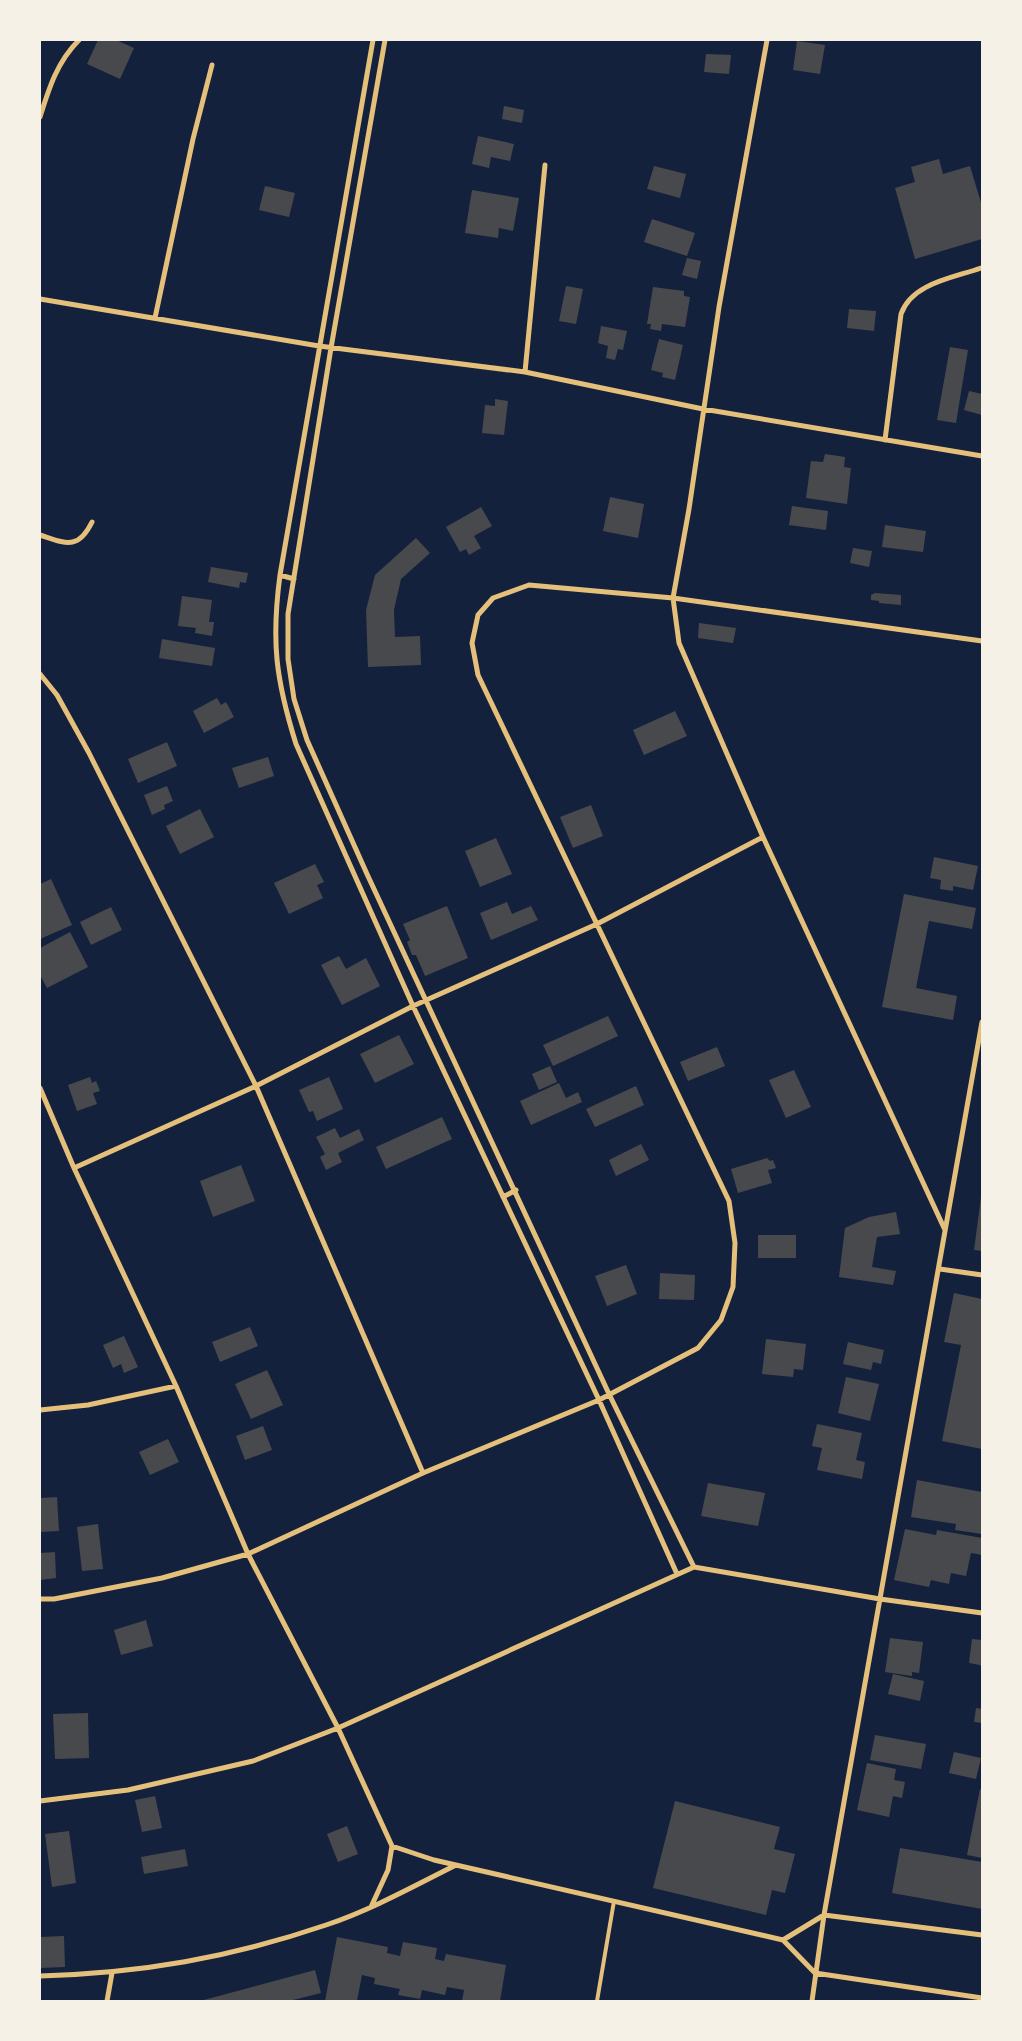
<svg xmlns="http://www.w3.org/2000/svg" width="1022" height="2041" font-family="'Golos Text',sans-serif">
<rect width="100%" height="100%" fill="#14213d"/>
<path fill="#48494c" d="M 98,40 L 116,40 L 134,48 L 120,79 L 87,64 Z
M 797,41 L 825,45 L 820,74 L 793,70 Z
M 706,54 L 731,55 L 729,74 L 704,72 Z
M 504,106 L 524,110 L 522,123 L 502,119 Z
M 478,136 L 514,144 L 510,161 L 491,157 L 489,168 L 472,164 Z
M 939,159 L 943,174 L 970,166 L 982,206 L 982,239 L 915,259 L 895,188 L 915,182 L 911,167 Z
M 654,166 L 686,174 L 680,198 L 647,189 Z
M 265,186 L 295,193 L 289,217 L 259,210 Z
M 472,190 L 519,198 L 513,231 L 499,228 L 498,238 L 465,233 Z
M 652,219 L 695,233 L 687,256 L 644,242 Z
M 687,258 L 701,261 L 697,279 L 682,275 Z
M 566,286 L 583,289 L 576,324 L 559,321 Z
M 653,287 L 684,291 L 684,296 L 690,297 L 685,327 L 662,324 L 661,331 L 650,329 L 651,324 L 647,324 Z
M 849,309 L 876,311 L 874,331 L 847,328 Z
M 601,326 L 627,331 L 623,350 L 618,349 L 615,360 L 606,358 L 608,346 L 598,343 Z
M 659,339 L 683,345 L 675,380 L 662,377 L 663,373 L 651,370 Z
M 950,347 L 968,350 L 956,423 L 937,420 Z
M 969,391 L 982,394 L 982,415 L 964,410 Z
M 495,399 L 508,401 L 504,435 L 482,433 L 485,405 L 495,406 Z
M 825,454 L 845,457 L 844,467 L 851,468 L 847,504 L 806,498 L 811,461 L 823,462 Z
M 610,497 L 644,504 L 638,538 L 603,531 Z
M 792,506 L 828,511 L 826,530 L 789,525 Z
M 481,507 L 492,526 L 474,536 L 481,548 L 469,555 L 466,549 L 460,552 L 446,527 Z
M 885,525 L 926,531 L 923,552 L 882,547 Z
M 416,538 L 430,553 L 401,579 L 394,610 L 395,637 L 420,636 L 421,665 L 368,667 L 366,610 L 375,575 Z
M 853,548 L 872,551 L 869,567 L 850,563 Z
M 211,567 L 248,573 L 246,583 L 240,582 L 239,588 L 208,582 Z
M 875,593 L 901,595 L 901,605 L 879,603 L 879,601 L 871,600 L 871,595 Z
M 182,596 L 212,600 L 209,622 L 214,622 L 212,636 L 195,633 L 196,628 L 178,626 Z
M 699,623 L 736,628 L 733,643 L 698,638 Z
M 162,639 L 215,648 L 212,666 L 159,658 Z
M 217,698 L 221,705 L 226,702 L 234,717 L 204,733 L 193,711 Z
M 675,711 L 687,736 L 644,755 L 633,730 Z
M 167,742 L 177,766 L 138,783 L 128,759 Z
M 268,757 L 274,776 L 239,788 L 232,768 Z
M 167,786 L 173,801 L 164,805 L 165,809 L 152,815 L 144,795 Z
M 591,805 L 603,836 L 573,848 L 560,817 Z
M 200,809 L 214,837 L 180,854 L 166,826 Z
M 496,838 L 512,874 L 480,887 L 465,851 Z
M 934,857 L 978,866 L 973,890 L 953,886 L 953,891 L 940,889 L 941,880 L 930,878 Z
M 315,864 L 324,882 L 317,885 L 323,898 L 289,914 L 274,883 Z
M 51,879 L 72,925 L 40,939 L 40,884 Z
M 904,894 L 976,908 L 972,929 L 929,921 L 916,988 L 957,996 L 953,1020 L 882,1007 Z
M 507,902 L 512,914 L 531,906 L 538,920 L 491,940 L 480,913 Z
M 447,906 L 468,958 L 425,976 L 416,955 L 412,955 L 407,942 L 410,940 L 403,924 Z
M 111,907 L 122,930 L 91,945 L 80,922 Z
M 70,932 L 88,967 L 47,988 L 40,975 L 40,948 Z
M 339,956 L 346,969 L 366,958 L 380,986 L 342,1005 L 321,965 Z
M 608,1016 L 618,1036 L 553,1066 L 543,1045 Z
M 399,1035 L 414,1064 L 375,1083 L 360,1054 Z
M 717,1047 L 725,1066 L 688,1081 L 680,1062 Z
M 550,1066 L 557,1082 L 539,1090 L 532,1074 Z
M 794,1070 L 811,1107 L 786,1118 L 769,1080 Z
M 90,1077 L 92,1083 L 96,1081 L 100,1091 L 93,1093 L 97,1104 L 77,1111 L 68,1085 Z
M 329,1077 L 343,1109 L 317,1121 L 313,1111 L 309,1112 L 299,1090 Z
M 559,1083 L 566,1098 L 578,1092 L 582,1102 L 531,1125 L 520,1101 Z
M 636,1086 L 644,1105 L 595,1127 L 586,1109 Z
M 442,1117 L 452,1139 L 386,1169 L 376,1147 Z
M 335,1128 L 340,1138 L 359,1129 L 364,1140 L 338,1153 L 342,1162 L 326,1170 L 320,1157 L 325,1154 L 316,1137 Z
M 641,1144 L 649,1160 L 616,1176 L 609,1160 Z
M 767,1158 L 770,1161 L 773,1160 L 776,1168 L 768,1170 L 772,1183 L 738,1193 L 731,1169 Z
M 241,1165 L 255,1201 L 213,1217 L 200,1181 Z
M 981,1197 L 982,1197 L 982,1251 L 974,1250 Z
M 896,1212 L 900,1234 L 877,1237 L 872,1267 L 896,1271 L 893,1285 L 839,1277 L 845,1228 L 869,1217 Z
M 758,1235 L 796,1235 L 796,1258 L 758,1258 Z
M 626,1265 L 637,1294 L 607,1306 L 595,1276 Z
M 660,1273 L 695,1275 L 694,1300 L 659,1299 Z
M 954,1293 L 982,1299 L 982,1449 L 942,1441 L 961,1345 L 944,1342 Z
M 250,1327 L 258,1346 L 220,1362 L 212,1342 Z
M 124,1336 L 138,1367 L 124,1373 L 121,1364 L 113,1368 L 103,1345 Z
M 766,1339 L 806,1344 L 803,1370 L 794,1369 L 793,1377 L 762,1374 Z
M 848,1342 L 884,1350 L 881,1364 L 873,1362 L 871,1370 L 843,1364 Z
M 267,1370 L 283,1405 L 251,1419 L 235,1384 Z
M 846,1377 L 879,1384 L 870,1421 L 838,1413 Z
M 817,1424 L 862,1433 L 856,1460 L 865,1462 L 862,1479 L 817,1470 L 822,1448 L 812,1446 Z
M 263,1426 L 272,1450 L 245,1460 L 236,1436 Z
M 168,1439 L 179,1462 L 150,1475 L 139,1452 Z
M 917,1480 L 982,1492 L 982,1534 L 955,1530 L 956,1524 L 911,1517 Z
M 708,1483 L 765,1493 L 758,1526 L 701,1516 Z
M 57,1497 L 59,1531 L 40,1532 L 40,1498 Z
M 98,1524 L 103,1569 L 82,1571 L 77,1527 Z
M 905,1529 L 936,1535 L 937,1530 L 982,1538 L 982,1555 L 971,1553 L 966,1576 L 951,1573 L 949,1584 L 931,1580 L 929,1587 L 894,1580 Z
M 55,1552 L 56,1578 L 40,1580 L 40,1553 Z
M 146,1620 L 153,1646 L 121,1655 L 114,1630 Z
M 890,1638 L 923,1642 L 919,1673 L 912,1672 L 912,1676 L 885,1672 Z
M 972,1639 L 982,1640 L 982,1668 L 980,1665 L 969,1663 Z
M 893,1674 L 924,1681 L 920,1701 L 888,1694 Z
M 976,1708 L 982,1709 L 982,1723 L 974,1722 Z
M 88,1713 L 89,1758 L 55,1759 L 53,1714 Z
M 875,1735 L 926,1744 L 921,1769 L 870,1760 Z
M 954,1752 L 981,1758 L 976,1779 L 949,1773 Z
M 867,1763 L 896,1769 L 894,1780 L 905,1782 L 902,1798 L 893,1796 L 889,1817 L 857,1810 Z
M 980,1789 L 982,1790 L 982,1858 L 967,1855 Z
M 155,1796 L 162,1828 L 142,1832 L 135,1800 Z
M 675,1801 L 780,1827 L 774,1849 L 795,1854 L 785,1893 L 772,1890 L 766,1915 L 653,1888 Z
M 347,1826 L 358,1854 L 338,1862 L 327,1834 Z
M 69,1831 L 76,1883 L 52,1887 L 45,1834 Z
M 900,1848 L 982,1862 L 982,1909 L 892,1893 Z
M 185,1849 L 188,1866 L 144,1874 L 141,1857 Z
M 64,1936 L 65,1967 L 40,1968 L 40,1937 Z
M 337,1937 L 388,1947 L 387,1953 L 400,1956 L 403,1942 L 437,1948 L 435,1959 L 444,1961 L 446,1954 L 506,1965 L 500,2001 L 462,2001 L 464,1990 L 447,1987 L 445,1995 L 422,1990 L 420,1999 L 398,1995 L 400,1989 L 374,1984 L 375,1978 L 362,1975 L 357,2001 L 325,2001 Z
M 315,1970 L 321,1993 L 289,2001 L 200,2001 Z"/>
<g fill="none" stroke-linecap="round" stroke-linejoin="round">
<path stroke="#e5c07b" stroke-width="4" d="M 597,2001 L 614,1901"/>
<path stroke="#e5c07b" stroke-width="5" d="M 373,40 L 280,575 C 271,642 276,680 296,744 L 413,1006 L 599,1400 L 677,1574
M 385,40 L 331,348 L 288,614 L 288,659 L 294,699 L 307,740 L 367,874 L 609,1394 L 694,1567
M 767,40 L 719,307 L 689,509 L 673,598 L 679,643 L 763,837 L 945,1230
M 40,117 C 49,88 57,62 79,40
M 40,299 L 319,346 L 525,372 L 703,409 L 982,456
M 155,318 L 193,139 L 212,65
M 525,372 L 545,165
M 885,440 L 901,314 C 912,283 953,278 981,268
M 40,535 C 65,543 78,551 92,522
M 280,575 L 294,579
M 40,674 L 57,695 L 89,753 L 256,1086 L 423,1473
M 40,1088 L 74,1168 L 176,1386 L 248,1554 L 338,1728 L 392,1846 L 388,1870 L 371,1907
M 74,1168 L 256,1086 L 413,1006 L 597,924 L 763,837
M 503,1197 L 516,1190
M 940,1269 L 982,1275
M 40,1410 L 88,1405 L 176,1386
M 40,1599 L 54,1599 L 162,1578 L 248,1554 L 423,1473 L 599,1400 L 698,1348 L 721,1320 L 733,1287 L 735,1243 L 729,1201 L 478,675 L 472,643 L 478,615 L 493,598 L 529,585 L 673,598 L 982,641
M 40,1801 L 128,1790 L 253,1761 L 338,1728 L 694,1567 L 880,1599 L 982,1613
M 392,1846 L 434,1860 L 783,1940 L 815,1973 L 982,1998
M 783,1940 L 824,1915 L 982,1935
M 40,1976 C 142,1973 229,1958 326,1925 C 371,1910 414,1886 456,1865
M 107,2001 L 112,1973
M 812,2001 L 824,1915 L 982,1022"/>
</g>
<rect width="1022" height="2041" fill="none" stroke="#f6f1e7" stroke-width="82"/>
</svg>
